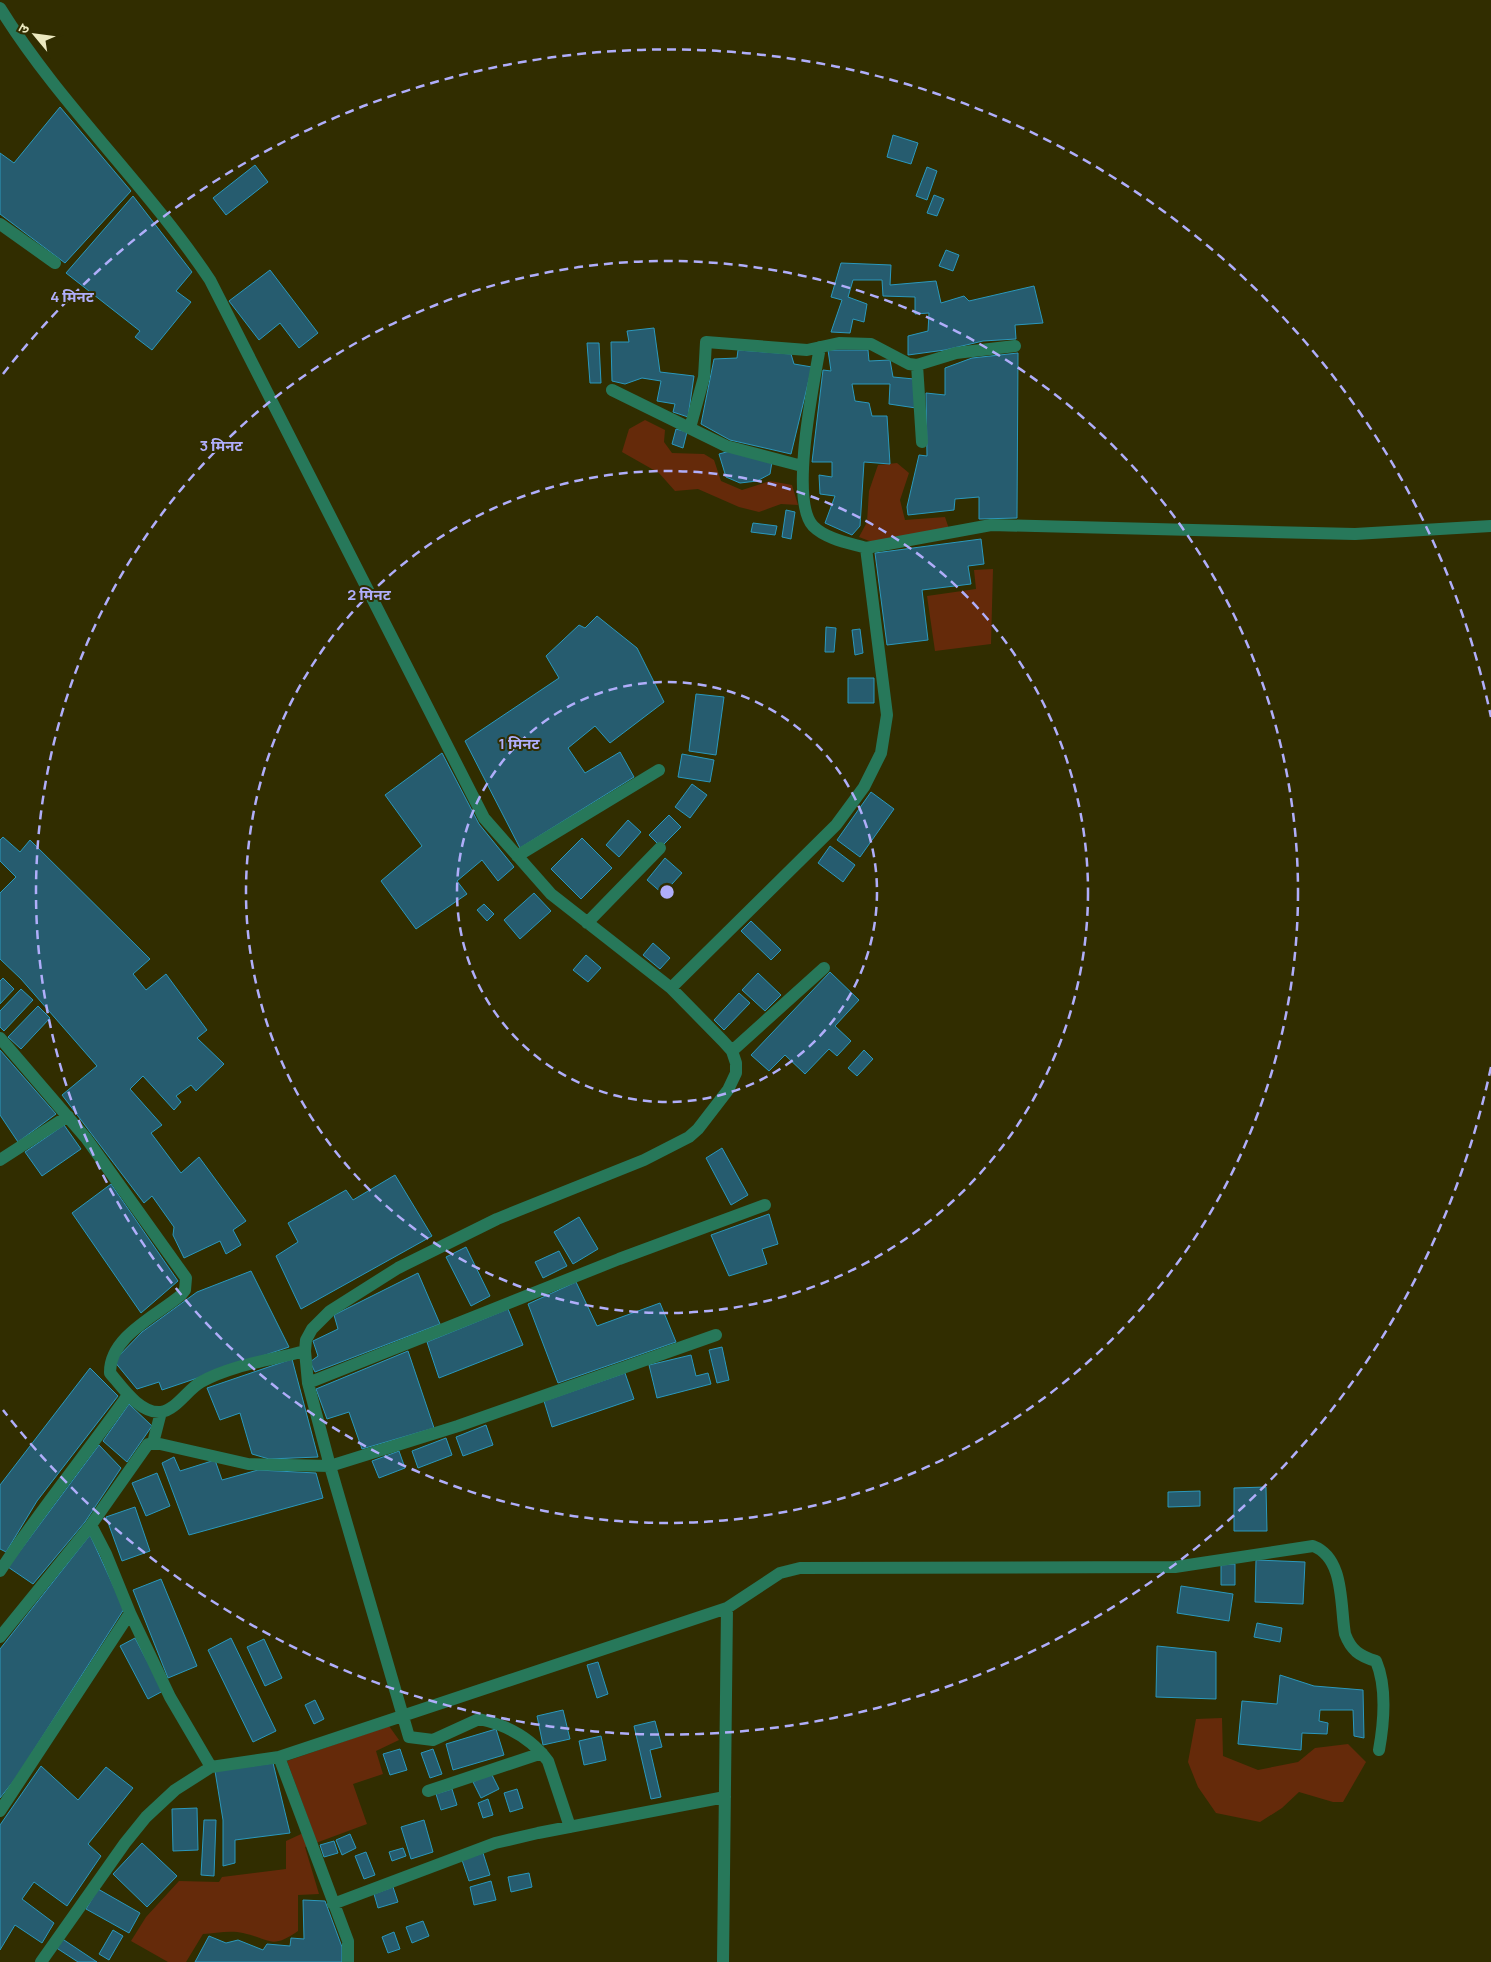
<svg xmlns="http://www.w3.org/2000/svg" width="1491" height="1962" font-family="Manrope,'Noto Sans Devanagari',sans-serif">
<rect width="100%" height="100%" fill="#312d00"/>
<path fill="#652a0a" d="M 645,420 L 665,430 L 664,442 L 672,453 L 704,454 L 714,460 L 721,481 L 742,490 L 770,481 L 792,485 L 798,505 L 781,504 L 759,512 L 739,507 L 698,489 L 675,491 L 659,473 L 622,452 L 629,429 Z
M 897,463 L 909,473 L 900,500 L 905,520 L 945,517 L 949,529 L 872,542 L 859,537 L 867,522 L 869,491 L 878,465 Z
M 993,569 L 991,644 L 935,651 L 927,596 L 976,589 L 974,570 Z
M 1222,1718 L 1223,1756 L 1258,1770 L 1298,1762 L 1315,1748 L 1348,1744 L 1366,1762 L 1343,1802 L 1333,1802 L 1299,1792 L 1282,1808 L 1260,1822 L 1216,1813 L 1198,1787 L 1188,1762 L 1196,1719 Z
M 389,1726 L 399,1740 L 376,1751 L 383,1774 L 353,1784 L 367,1824 L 305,1847 L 319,1894 L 298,1895 L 298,1931 C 271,1950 270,1939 243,1933 C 231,1930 215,1933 203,1934 L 186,1962 L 168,1962 L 131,1941 L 146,1917 L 179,1881 L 219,1882 L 222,1877 L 286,1869 L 286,1841 L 312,1829 L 287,1761 Z"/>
<path fill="#265c6f" stroke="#2b98bc" d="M 60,107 L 131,191 L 65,263 L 0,214 L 0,153 L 14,163 Z
M 893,135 L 918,143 L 911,164 L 887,157 Z
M 255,165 L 268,182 L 226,215 L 213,198 Z
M 927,167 L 937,171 L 927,200 L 916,196 Z
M 934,195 L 944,199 L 937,216 L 927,213 Z
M 133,196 L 192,272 L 176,291 L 191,302 L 152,350 L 135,337 L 140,331 L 66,273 Z
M 946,250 L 959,255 L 953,271 L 939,266 Z
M 841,263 L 891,265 L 890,285 L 936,281 L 941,303 L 964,296 L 969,301 L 1034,286 L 1043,323 L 1015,325 L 1016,339 L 983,341 L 945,350 L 908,355 L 908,336 L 928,331 L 929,313 L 915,314 L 915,297 L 883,296 L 882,280 L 853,280 L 848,297 L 867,304 L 864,322 L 853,319 L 850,333 L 831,332 L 842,300 L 831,297 Z
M 270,270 L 318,333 L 299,348 L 280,323 L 259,340 L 229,301 Z
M 654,328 L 660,372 L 694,376 L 688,417 L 673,412 L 675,404 L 657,401 L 661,381 L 642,378 L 625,384 L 612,381 L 611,342 L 629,342 L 627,331 Z
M 587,343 L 599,343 L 601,383 L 590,383 Z
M 738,350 L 791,354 L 794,364 L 812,367 L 791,454 L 730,440 L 701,424 L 714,359 L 737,358 Z
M 828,350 L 868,350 L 869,361 L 890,360 L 893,377 L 914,379 L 916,408 L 889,404 L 890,384 L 852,384 L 855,401 L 869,403 L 872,416 L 887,416 L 890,464 L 864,462 L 860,526 L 852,535 L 825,523 L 835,496 L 820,494 L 819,475 L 832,477 L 832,462 L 812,462 L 823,370 L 831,371 Z
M 1018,353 L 1017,518 L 979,519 L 979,497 L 955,499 L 954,510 L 908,515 L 907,507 L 919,455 L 927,456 L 926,393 L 945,395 L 945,368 L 972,358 Z
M 676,429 L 687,432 L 683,448 L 672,444 Z
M 730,451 L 772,462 L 770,474 L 757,481 L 740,483 L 726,477 L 719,454 Z
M 786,510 L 795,512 L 791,539 L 782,537 Z
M 753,523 L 777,526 L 775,535 L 751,532 Z
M 981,539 L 984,564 L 968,566 L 971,584 L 922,590 L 928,640 L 887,645 L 875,553 Z
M 597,616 L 637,648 L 664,702 L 610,743 L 595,726 L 568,748 L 585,773 L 620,752 L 634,777 L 520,848 L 465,741 L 559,678 L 546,656 L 579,625 L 585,628 Z
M 826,627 L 836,628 L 834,652 L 825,652 Z
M 860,629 L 863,653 L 855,655 L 852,630 Z
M 848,678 L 874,678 L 874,703 L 848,703 Z
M 696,694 L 724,697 L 716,755 L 689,751 Z
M 442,753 L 479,824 L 514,867 L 498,881 L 482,860 L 457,881 L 467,894 L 416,929 L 381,881 L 422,846 L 385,795 Z
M 682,754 L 714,760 L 710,782 L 678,777 Z
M 692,784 L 707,795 L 690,818 L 675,807 Z
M 871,792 L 894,809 L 860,857 L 837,840 Z
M 669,815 L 681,827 L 661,847 L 649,835 Z
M 628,820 L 641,832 L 619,857 L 606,845 Z
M 3,837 L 20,852 L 30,840 L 150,959 L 133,974 L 146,990 L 166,974 L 207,1030 L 197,1038 L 224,1064 L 196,1091 L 191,1085 L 176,1096 L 181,1102 L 174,1110 L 143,1076 L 130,1089 L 162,1125 L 151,1133 L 181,1173 L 199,1157 L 246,1221 L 233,1230 L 241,1245 L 226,1254 L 220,1241 L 184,1258 L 173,1235 L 174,1227 L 152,1196 L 144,1203 L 62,1095 L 97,1066 L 21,979 L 0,959 L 0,893 L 16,877 L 0,861 L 0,840 Z
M 582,838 L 612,868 L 581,899 L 551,869 Z
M 830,846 L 855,865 L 843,882 L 818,863 Z
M 665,858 L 682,873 L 663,894 L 647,880 Z
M 534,893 L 551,911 L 520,939 L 504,920 Z
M 484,904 L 494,914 L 487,921 L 477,910 Z
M 751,921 L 781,950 L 771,960 L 741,931 Z
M 653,943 L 670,958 L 660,969 L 643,955 Z
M 586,955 L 601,968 L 588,982 L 573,970 Z
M 830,972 L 859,1000 L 835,1026 L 851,1041 L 837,1056 L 829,1049 L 805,1074 L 785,1055 L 769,1071 L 751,1055 Z
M 758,973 L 781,995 L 765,1011 L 742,990 Z
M 3,978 L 14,989 L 0,1004 L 0,981 Z
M 21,989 L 33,1000 L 4,1031 L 0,1027 L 0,1011 Z
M 739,993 L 750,1003 L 724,1030 L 714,1020 Z
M 38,1006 L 50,1018 L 21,1049 L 8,1037 Z
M 0,1050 L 56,1114 L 18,1142 L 0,1115 Z
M 864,1050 L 873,1059 L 857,1076 L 848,1068 Z
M 64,1125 L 81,1149 L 42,1176 L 25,1152 Z
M 722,1148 L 748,1195 L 731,1205 L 706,1158 Z
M 395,1175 L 432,1236 L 301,1309 L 276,1256 L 298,1242 L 288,1223 L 346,1190 L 353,1200 Z
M 111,1184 L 178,1281 L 141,1313 L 72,1213 Z
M 769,1214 L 778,1244 L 762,1249 L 767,1264 L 729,1276 L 711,1235 Z
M 579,1217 L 598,1249 L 573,1264 L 554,1232 Z
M 466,1247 L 490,1296 L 471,1306 L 446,1257 Z
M 559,1251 L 567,1266 L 543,1278 L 535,1262 Z
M 251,1271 L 289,1347 L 162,1390 L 159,1382 L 137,1389 L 114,1361 L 142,1332 L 197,1292 Z
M 418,1273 L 440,1324 L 315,1372 L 310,1362 L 318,1356 L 313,1341 L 338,1329 L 334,1315 Z
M 576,1282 L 597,1326 L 660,1303 L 676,1342 L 558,1383 L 528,1304 Z
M 508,1309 L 523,1345 L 439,1378 L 427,1342 Z
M 722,1347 L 729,1380 L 717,1383 L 709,1350 Z
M 408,1351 L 434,1428 L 362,1449 L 349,1412 L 327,1419 L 316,1389 Z
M 691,1355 L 696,1376 L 708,1373 L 711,1384 L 657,1398 L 649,1365 Z
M 292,1359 L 318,1457 L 269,1459 L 252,1454 L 240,1413 L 220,1420 L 207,1388 Z
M 90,1368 L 118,1396 L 37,1501 L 6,1552 L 0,1549 L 0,1485 Z
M 625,1373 L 634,1399 L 552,1427 L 544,1401 Z
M 129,1404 L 152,1426 L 127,1462 L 103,1441 Z
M 486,1425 L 493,1445 L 463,1456 L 456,1437 Z
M 446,1438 L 452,1455 L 418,1468 L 412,1451 Z
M 99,1445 L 121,1468 L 85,1522 L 33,1584 L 8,1567 Z
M 399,1451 L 405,1468 L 379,1478 L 372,1461 Z
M 174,1457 L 180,1471 L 215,1460 L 222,1480 L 258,1470 L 316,1473 L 323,1498 L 189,1535 L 162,1463 Z
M 157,1473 L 170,1506 L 146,1516 L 132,1483 Z
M 1266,1487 L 1267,1531 L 1234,1531 L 1234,1488 Z
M 1200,1491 L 1200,1506 L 1168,1507 L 1168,1492 Z
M 135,1507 L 150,1551 L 122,1561 L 106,1517 Z
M 90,1535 L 124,1609 L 16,1778 L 0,1798 L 0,1649 Z
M 1256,1560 L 1305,1562 L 1303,1604 L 1255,1602 Z
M 1235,1564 L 1235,1585 L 1221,1585 L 1221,1565 Z
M 161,1579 L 197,1666 L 168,1678 L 133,1590 Z
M 1181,1586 L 1233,1594 L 1229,1621 L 1177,1613 Z
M 1257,1623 L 1282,1628 L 1280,1642 L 1254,1637 Z
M 135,1638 L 163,1691 L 148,1699 L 120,1646 Z
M 231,1638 L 276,1731 L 253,1742 L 208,1650 Z
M 264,1639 L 282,1678 L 265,1686 L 247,1647 Z
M 1157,1646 L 1216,1652 L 1216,1699 L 1156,1697 Z
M 598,1662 L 608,1694 L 597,1698 L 587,1665 Z
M 1280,1675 L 1314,1686 L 1363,1690 L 1364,1738 L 1354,1736 L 1353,1710 L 1320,1710 L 1319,1721 L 1328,1723 L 1327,1734 L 1302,1733 L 1301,1750 L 1238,1744 L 1242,1701 L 1277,1704 Z
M 315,1700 L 324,1719 L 314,1724 L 305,1705 Z
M 563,1710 L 570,1739 L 543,1745 L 537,1716 Z
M 655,1721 L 662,1747 L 650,1750 L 661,1797 L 651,1799 L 634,1726 Z
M 496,1729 L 504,1755 L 453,1770 L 446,1744 Z
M 601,1736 L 606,1760 L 584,1765 L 579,1741 Z
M 400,1749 L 407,1770 L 390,1775 L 383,1754 Z
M 433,1749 L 442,1774 L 430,1778 L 421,1753 Z
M 273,1763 L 290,1833 L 235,1840 L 235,1863 L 223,1866 L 223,1820 L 215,1771 Z
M 41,1766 L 78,1800 L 106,1767 L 133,1788 L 88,1844 L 101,1856 L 67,1906 L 34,1882 L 22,1899 L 54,1923 L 42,1943 L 15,1925 L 0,1950 L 0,1825 Z
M 491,1773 L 499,1789 L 481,1798 L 473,1782 Z
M 452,1789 L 457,1805 L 441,1810 L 436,1794 Z
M 517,1789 L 523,1808 L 510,1812 L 504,1793 Z
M 488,1799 L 493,1815 L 483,1818 L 478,1803 Z
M 197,1808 L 198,1850 L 173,1851 L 172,1809 Z
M 204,1820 L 216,1820 L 214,1876 L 201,1875 Z
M 424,1820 L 433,1852 L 411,1859 L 401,1827 Z
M 350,1834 L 356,1848 L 342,1855 L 336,1840 Z
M 334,1841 L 338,1853 L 324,1857 L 320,1845 Z
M 142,1843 L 177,1876 L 147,1907 L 113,1874 Z
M 403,1848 L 406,1856 L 392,1861 L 389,1852 Z
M 366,1852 L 375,1875 L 364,1879 L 355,1856 Z
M 483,1853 L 490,1875 L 469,1881 L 462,1860 Z
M 529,1873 L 532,1887 L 511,1892 L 508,1877 Z
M 491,1881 L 496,1900 L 474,1905 L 470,1887 Z
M 393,1887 L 398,1902 L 378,1908 L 374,1894 Z
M 98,1889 L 140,1913 L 129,1933 L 86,1909 Z
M 303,1900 L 325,1901 L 342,1947 L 342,1962 L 195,1962 L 209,1936 L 226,1943 L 238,1940 L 263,1950 L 267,1944 L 290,1946 L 291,1938 L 304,1939 Z
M 423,1921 L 429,1936 L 412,1943 L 406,1927 Z
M 113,1930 L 123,1936 L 109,1960 L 99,1954 Z
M 394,1932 L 400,1949 L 388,1953 L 382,1937 Z
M 61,1938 L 97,1962 L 78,1962 L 55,1947 Z"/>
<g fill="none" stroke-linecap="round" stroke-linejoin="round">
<path stroke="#27785a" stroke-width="12" d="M 0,8 C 60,105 146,184 210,280 L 484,818 L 551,894 L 671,988 L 723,1041 L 732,1051 L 736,1063 L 736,1073 L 728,1090 L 698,1129 L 689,1137 L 644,1160 L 497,1219 L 398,1268 L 330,1311 L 312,1329 L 306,1340 L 305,1351 L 308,1383 L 330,1466 L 409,1737 L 433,1740 L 479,1719 C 507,1725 531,1738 548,1761 L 570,1827
M 0,224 L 55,263
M 917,365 L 922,442
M 612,390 L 726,446 L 802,466
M 690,428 L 704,377 L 706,342 L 807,350 L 839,343 L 871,344 L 909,364 L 917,365 L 956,353 L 1015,346
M 866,548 L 991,525 L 1355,534 L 1491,526
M 517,856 L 659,770
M 587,923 L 660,848
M 671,988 L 836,825 L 864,787 L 881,753 L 887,715 L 866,548 C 849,543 826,539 813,526 C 789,500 814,382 820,347
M 0,1038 L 86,1138 L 186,1278 L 185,1290 L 181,1295 C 156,1316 109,1337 110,1373 C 122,1387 140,1414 161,1412 C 176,1410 188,1389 201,1382 C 231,1365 271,1360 305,1351
M 732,1051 L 824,968
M 0,1160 L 68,1116
M 308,1383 L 619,1259 L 765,1205
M 153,1443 L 161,1412
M 0,1571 C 40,1510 86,1454 128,1395
M 130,1613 L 170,1697 L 211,1767
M 0,1637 L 91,1525
M 279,1757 L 348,1941 L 348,1962
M 428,1791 L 542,1753
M 0,1811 L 130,1613 L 106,1554 L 91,1525 L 148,1444 L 160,1444 L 248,1464 L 330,1466 L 458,1426 L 716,1335
M 333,1904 L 495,1843 L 538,1833 L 725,1797
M 41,1962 L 125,1843 L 146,1817 L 175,1790 L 211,1767 L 279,1757 L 727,1608 L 780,1573 L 800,1568 L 1175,1567 L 1313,1546 C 1345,1558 1340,1606 1345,1634 C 1351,1650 1359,1656 1376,1661 C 1387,1687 1384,1722 1379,1750
M 723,1962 L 727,1608"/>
</g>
<g fill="none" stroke="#b0aefa" stroke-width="2.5" stroke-dasharray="9 6">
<circle cx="667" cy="892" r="210"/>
<circle cx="667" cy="892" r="421"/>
<circle cx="667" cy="892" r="631"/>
<path d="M1491 1067A842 842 0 0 1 3 1410M3 374A842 842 0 0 1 1491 717"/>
</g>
<circle cx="667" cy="892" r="8" fill="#b0aefa" stroke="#312d00" stroke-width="2.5"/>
<g font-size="15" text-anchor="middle" font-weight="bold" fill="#b0aefa" stroke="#312d00" stroke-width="4" stroke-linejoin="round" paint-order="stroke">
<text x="72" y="302">4 मिनट</text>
<text x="221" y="451">3 मिनट</text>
<text x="369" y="600">2 मिनट</text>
<text x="519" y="749">1 मिनट</text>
</g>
<g transform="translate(35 35) rotate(299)" stroke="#312d00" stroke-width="4" paint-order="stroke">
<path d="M0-4L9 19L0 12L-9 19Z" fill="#ece9c0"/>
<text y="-8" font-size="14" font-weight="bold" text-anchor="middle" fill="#ece9c0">उ</text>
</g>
</svg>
